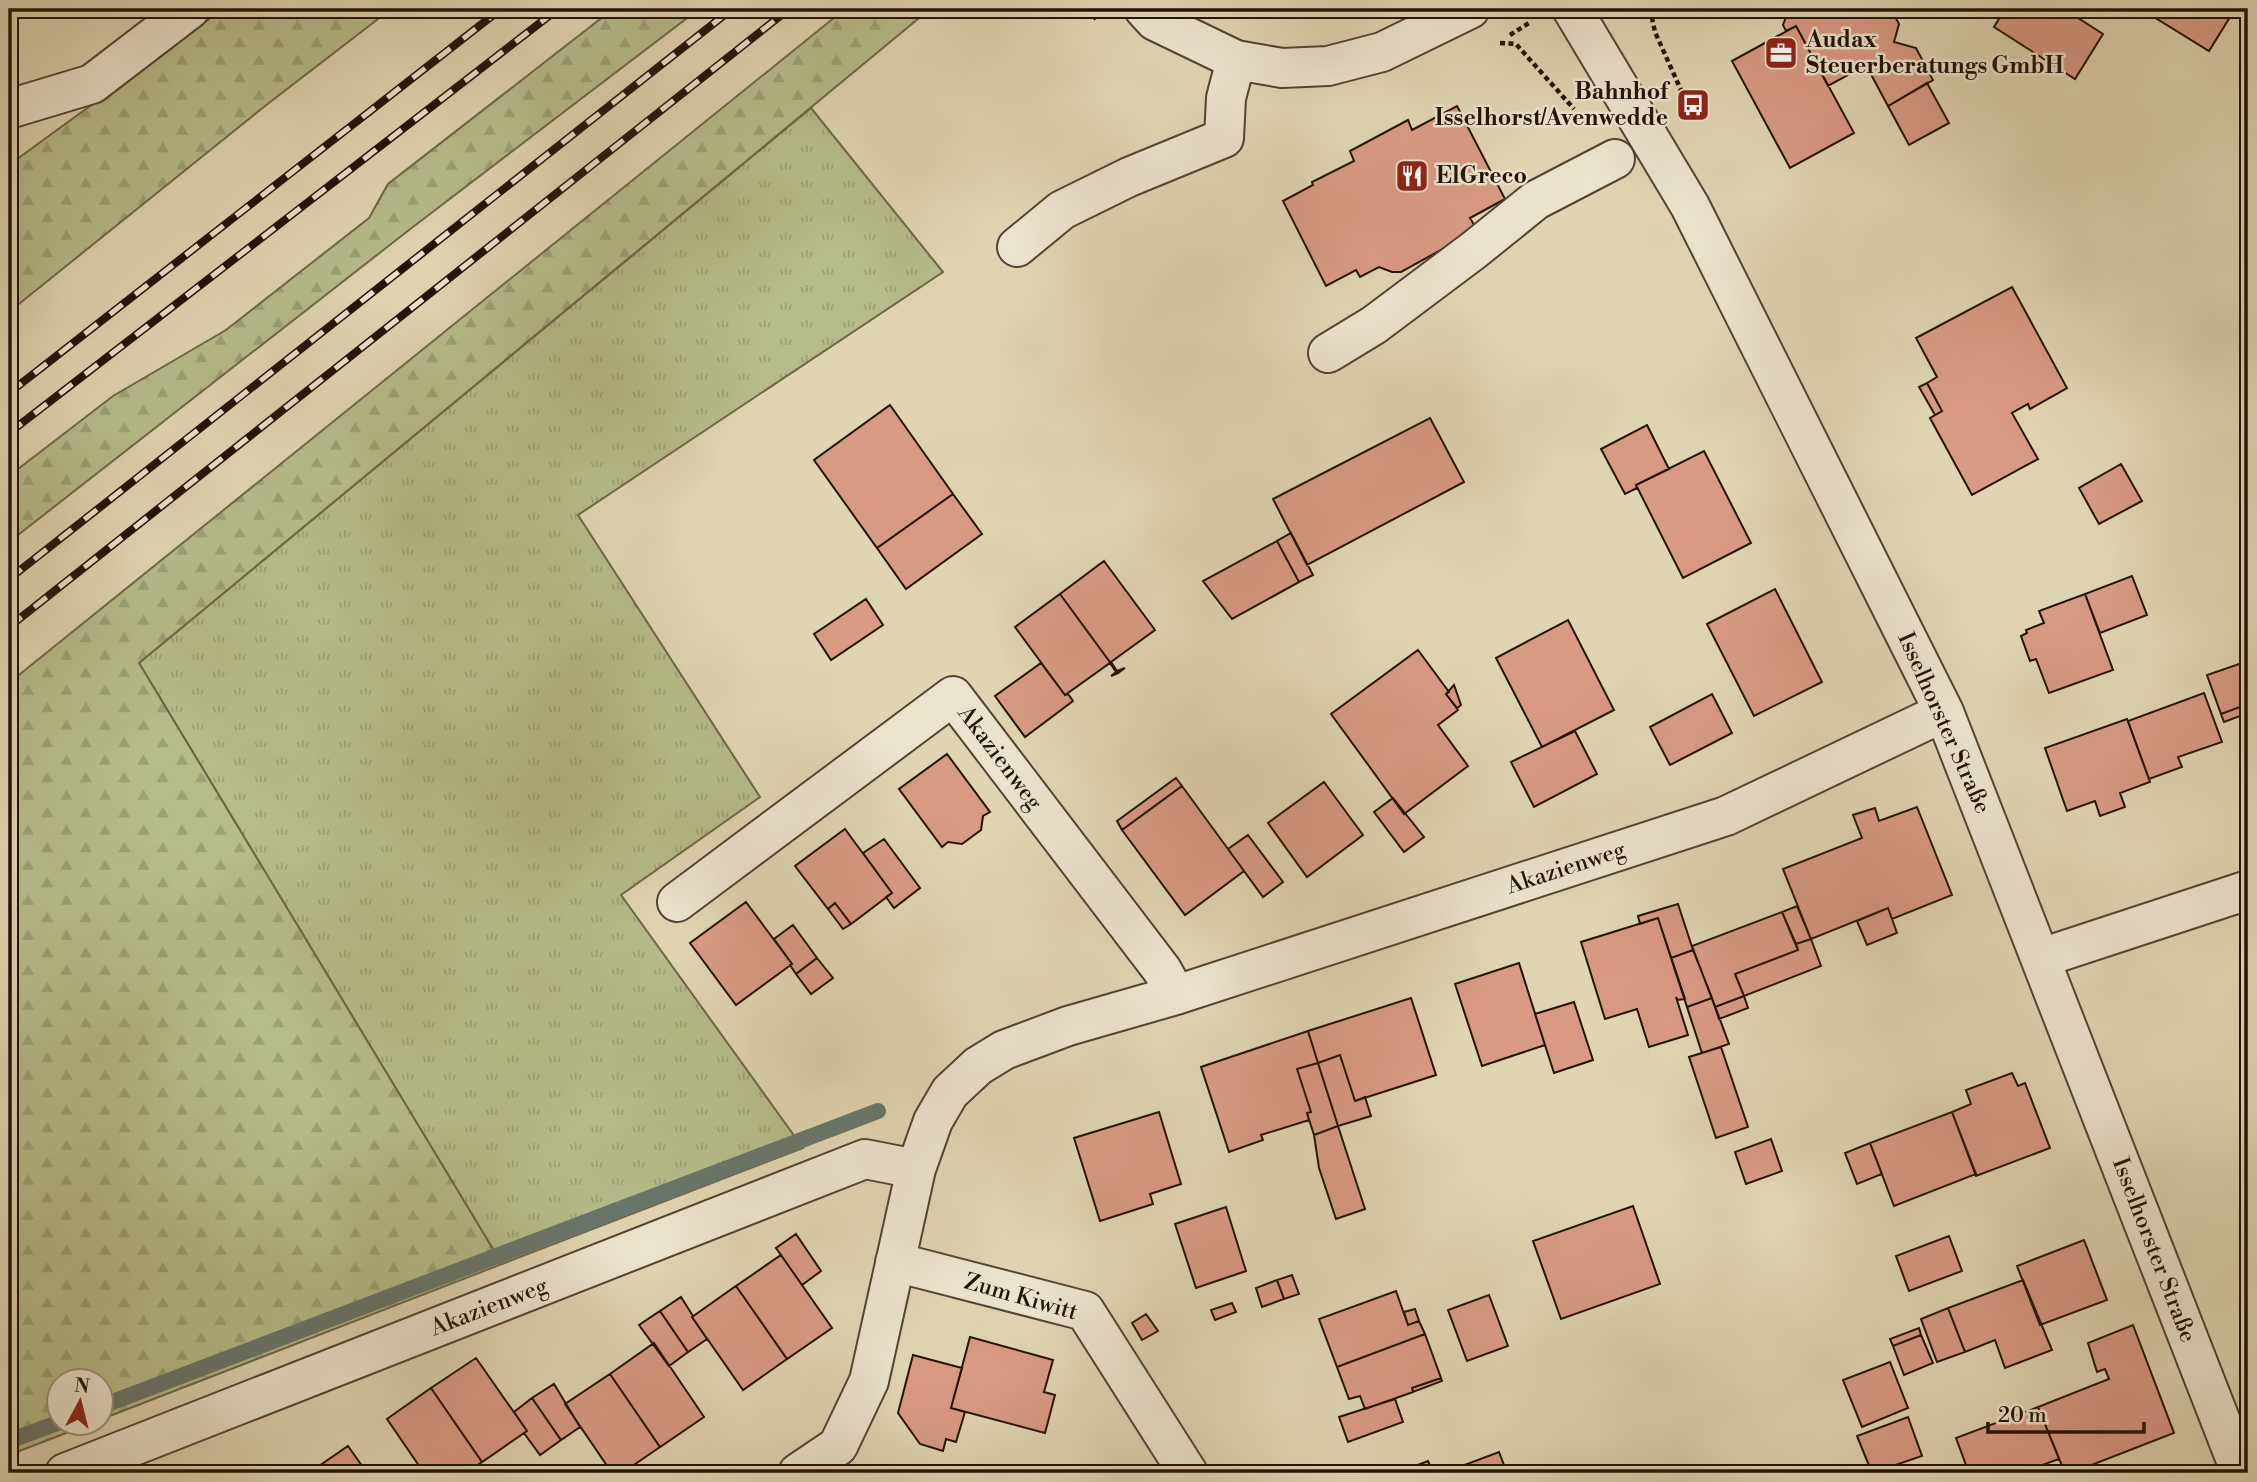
<svg xmlns="http://www.w3.org/2000/svg" width="2257" height="1482" font-family="'Libre Bodoni',serif">
<defs>
<pattern id="grass-tufts" width="24" height="20" patternUnits="userSpaceOnUse" patternTransform="scale(1.75)"><rect width="24" height="20" fill="#b6bc8a"/><path d="M3 7l-1-3M5 7V3M7 7l1-3M15 17l-1-3M17 17v-4M19 17l1-3" fill="none" stroke="#9ca176"/></pattern>
<pattern id="forest-firs" width="22" height="20" patternUnits="userSpaceOnUse" patternTransform="scale(1.75)"><rect width="22" height="20" fill="#b6bc8a"/><path d="M5 1l3.5 6h-7zM16 11l3.5 6h-7z" fill="#9ca176"/></pattern>
</defs>
<rect width="100%" height="100%" fill="#e0d5b2"/>
<filter id="stains"><feTurbulence type="fractalNoise" baseFrequency=".00286" numOctaves="4"/><feColorMatrix values="0 0 0 0 .2 0 0 0 0 .09 0 0 0 0 .02 0 0 0 .5 -.17"/></filter>
<radialGradient id="worn" r=".72"><stop offset=".6" stop-color="#630" stop-opacity="0"/><stop offset="1" stop-color="#630" stop-opacity=".3"/></radialGradient>
<path fill="url(#grass-tufts)" stroke="#6c674a" stroke-width="2" d="M 811,108 L 943,272 L 578,515 L 760,797 L 621,895 L 803,1148 L 502,1264 L 139,663 Z"/>
<path fill="url(#forest-firs)" stroke="#6c674a" stroke-width="2" d="M 223,9 L 391,9 L 265,106 L 9,312 L 9,165 Z
M 613,9 L 699,9 L 409,230 L 9,542 L 9,476 L 113,396 L 226,330 L 369,218 L 388,184 Z
M 845,9 L 930,9 L 139,663 L 502,1264 L 102,1419 L 102,1380 L 60,1380 L 60,1422 L 92,1423 L 9,1455 L 9,683 Z"/>
<g fill="none" stroke-linecap="round" stroke-linejoin="round">
<path stroke="#67766b" stroke-width="16" d="M 102,1406 L 878,1111
M 9,1441 L 60,1422"/>
</g>
<path fill="#d99a84" stroke="#231209" stroke-width="2" d="M 1789,9 L 1891,9 L 1899,24 L 1894,42 L 1916,48 L 1933,80 L 1888,106 L 1866,65 L 1828,86 L 1796,26 L 1786,31 L 1783,25 Z
M 2005,9 L 2064,9 L 2103,34 L 2075,79 L 1994,27 Z
M 2141,9 L 2235,9 L 2209,51 Z
M 1796,26 L 1854,133 L 1790,168 L 1732,61 Z
M 1927,83 L 1949,123 L 1909,145 L 1888,106 Z
M 1457,106 L 1505,199 L 1470,218 L 1477,230 L 1401,272 L 1392,272 L 1379,267 L 1360,277 L 1356,270 L 1326,286 L 1283,201 L 1313,185 L 1312,182 L 1354,161 L 1350,151 L 1408,120 L 1412,130 Z
M 2012,287 L 2067,388 L 2030,409 L 2028,404 L 2012,413 L 2038,459 L 1972,495 L 1930,418 L 1942,411 L 1927,383 L 1937,377 L 1916,338 Z
M 1927,383 L 1942,411 L 1935,415 L 1919,387 Z
M 890,405 L 953,494 L 877,548 L 814,460 Z
M 1430,418 L 1464,482 L 1307,565 L 1273,499 Z
M 1647,425 L 1669,469 L 1636,485 L 1637,488 L 1625,494 L 1601,449 Z
M 1704,451 L 1751,543 L 1683,578 L 1636,485 Z
M 2121,464 L 2142,501 L 2099,524 L 2079,488 Z
M 953,494 L 982,534 L 906,589 L 877,548 Z
M 1291,533 L 1313,575 L 1299,582 L 1277,541 Z
M 1277,541 L 1299,582 L 1232,619 L 1203,581 Z
M 1104,561 L 1155,630 L 1111,662 L 1117,671 L 1125,668 L 1118,673 L 1060,594 Z
M 2132,576 L 2147,615 L 2100,633 L 2085,594 Z
M 1775,589 L 1822,682 L 1754,716 L 1707,624 Z
M 1060,594 L 1118,673 L 1111,676 L 1116,672 L 1110,663 L 1065,695 L 1015,627 Z
M 2085,594 L 2113,670 L 2049,693 L 2036,659 L 2030,661 L 2021,636 L 2027,633 L 2026,630 L 2044,623 L 2039,611 Z
M 866,599 L 883,625 L 831,660 L 814,634 Z
M 1568,620 L 1614,710 L 1542,747 L 1496,658 Z
M 1418,650 L 1449,692 L 1446,694 L 1458,710 L 1438,725 L 1468,766 L 1404,814 L 1331,714 Z
M 2248,661 L 2248,704 L 2221,714 L 2207,675 Z
M 1041,663 L 1065,695 L 1068,694 L 1073,701 L 1025,737 L 995,696 Z
M 1454,685 L 1461,705 L 1457,708 L 1446,694 Z
M 2204,693 L 2222,742 L 2178,757 L 2182,767 L 2149,779 L 2128,721 Z
M 1712,694 L 1732,733 L 1670,765 L 1650,727 Z
M 2248,704 L 2248,713 L 2224,722 L 2221,714 Z
M 2127,719 L 2150,782 L 2120,793 L 2125,807 L 2100,816 L 2095,801 L 2067,811 L 2045,748 Z
M 1575,731 L 1597,774 L 1534,807 L 1511,762 Z
M 947,754 L 990,812 L 983,816 L 981,830 L 962,844 L 948,842 L 942,847 L 899,789 Z
M 1176,778 L 1182,786 L 1122,830 L 1117,821 Z
M 1324,782 L 1363,835 L 1307,877 L 1268,823 Z
M 1182,786 L 1244,871 L 1185,915 L 1122,830 Z
M 1393,798 L 1424,837 L 1404,852 L 1374,812 Z
M 1917,807 L 1952,895 L 1892,919 L 1888,908 L 1811,939 L 1783,869 L 1862,838 L 1853,815 L 1875,808 L 1879,821 Z
M 845,829 L 892,893 L 851,924 L 835,903 L 828,909 L 795,866 Z
M 1248,835 L 1283,882 L 1263,897 L 1228,849 Z
M 884,839 L 920,888 L 894,908 L 886,897 L 892,893 L 863,853 Z
M 746,902 L 792,964 L 736,1005 L 690,943 Z
M 835,903 L 851,924 L 843,929 L 828,909 Z
M 1678,904 L 1693,950 L 1671,958 L 1658,918 L 1640,924 L 1638,916 Z
M 1797,906 L 1811,939 L 1796,944 L 1782,912 Z
M 1888,908 L 1897,933 L 1867,945 L 1857,921 Z
M 1782,912 L 1798,950 L 1735,974 L 1744,996 L 1715,1007 L 1692,946 Z
M 1658,918 L 1685,999 L 1678,1000 L 1676,997 L 1688,1035 L 1649,1047 L 1637,1009 L 1605,1019 L 1581,942 Z
M 793,925 L 817,958 L 796,974 L 790,965 L 792,964 L 774,939 Z
M 1811,939 L 1821,966 L 1744,996 L 1735,974 L 1798,950 L 1796,944 Z
M 1693,950 L 1712,998 L 1687,1007 L 1671,958 Z
M 817,958 L 833,978 L 811,994 L 796,974 Z
M 1519,963 L 1545,1045 L 1482,1066 L 1455,984 Z
M 1744,996 L 1748,1008 L 1719,1019 L 1715,1007 Z
M 1411,998 L 1436,1075 L 1355,1101 L 1340,1055 L 1318,1063 L 1308,1031 Z
M 1712,998 L 1729,1044 L 1702,1053 L 1687,1007 Z
M 1574,1002 L 1593,1060 L 1554,1073 L 1535,1014 Z
M 1308,1031 L 1318,1063 L 1297,1069 L 1311,1112 L 1307,1113 L 1309,1120 L 1261,1135 L 1263,1140 L 1229,1152 L 1201,1067 Z
M 1721,1047 L 1748,1127 L 1716,1138 L 1689,1057 Z
M 1340,1055 L 1355,1101 L 1365,1097 L 1371,1116 L 1338,1126 L 1318,1063 Z
M 1318,1063 L 1338,1126 L 1314,1135 L 1307,1113 L 1311,1112 L 1297,1069 Z
M 2012,1073 L 2018,1086 L 2025,1083 L 2050,1148 L 1976,1176 L 1952,1112 L 1971,1104 L 1966,1090 Z
M 1159,1112 L 1181,1184 L 1150,1194 L 1153,1204 L 1100,1221 L 1074,1138 Z
M 1952,1112 L 1976,1174 L 1894,1206 L 1870,1143 Z
M 1338,1126 L 1365,1209 L 1336,1219 L 1319,1168 L 1314,1135 Z
M 1771,1139 L 1782,1171 L 1746,1184 L 1735,1152 Z
M 1870,1143 L 1882,1174 L 1857,1184 L 1845,1153 Z
M 1633,1206 L 1660,1284 L 1561,1319 L 1533,1241 Z
M 1226,1207 L 1246,1271 L 1196,1288 L 1175,1224 Z
M 796,1234 L 821,1271 L 802,1285 L 776,1248 Z
M 1949,1236 L 1962,1271 L 1909,1291 L 1896,1256 Z
M 2084,1240 L 2107,1300 L 2040,1325 L 2017,1266 Z
M 781,1255 L 832,1328 L 787,1359 L 736,1286 Z
M 1292,1275 L 1299,1294 L 1284,1299 L 1277,1280 Z
M 1277,1280 L 1284,1299 L 1262,1307 L 1256,1288 Z
M 2023,1280 L 2052,1350 L 2005,1368 L 1995,1340 L 1965,1352 L 1948,1308 Z
M 736,1286 L 787,1359 L 743,1390 L 692,1317 Z
M 1396,1291 L 1408,1325 L 1419,1321 L 1425,1334 L 1337,1367 L 1319,1319 Z
M 1489,1295 L 1508,1346 L 1467,1361 L 1448,1310 Z
M 681,1297 L 693,1316 L 692,1317 L 707,1339 L 688,1352 L 660,1311 Z
M 1232,1303 L 1236,1312 L 1215,1320 L 1211,1310 Z
M 1948,1308 L 1965,1352 L 1937,1362 L 1921,1319 Z
M 1415,1309 L 1419,1321 L 1408,1325 L 1404,1312 Z
M 660,1311 L 688,1352 L 669,1366 L 639,1325 Z
M 1146,1314 L 1158,1331 L 1142,1340 L 1132,1323 Z
M 2133,1325 L 2174,1433 L 2071,1473 L 2065,1473 L 2038,1407 L 2109,1379 L 2105,1369 L 2097,1372 L 2088,1343 Z
M 1919,1328 L 1921,1335 L 1893,1346 L 1890,1339 Z
M 1425,1334 L 1441,1378 L 1412,1388 L 1413,1392 L 1365,1409 L 1360,1396 L 1349,1399 L 1337,1367 Z
M 1921,1335 L 1933,1363 L 1904,1375 L 1893,1346 Z
M 970,1337 L 1053,1360 L 1044,1392 L 1055,1395 L 1045,1433 L 951,1408 Z
M 654,1343 L 704,1417 L 660,1447 L 610,1374 Z
M 913,1355 L 962,1368 L 951,1408 L 965,1412 L 956,1442 L 946,1439 L 943,1451 L 920,1444 L 898,1413 Z
M 476,1358 L 527,1431 L 482,1462 L 431,1388 Z
M 1890,1362 L 1908,1408 L 1862,1427 L 1843,1380 Z
M 610,1374 L 660,1447 L 622,1473 L 612,1473 L 565,1404 Z
M 1441,1378 L 1442,1381 L 1413,1392 L 1412,1388 Z
M 554,1384 L 580,1427 L 561,1440 L 532,1398 Z
M 431,1388 L 482,1462 L 465,1473 L 424,1473 L 387,1419 Z
M 532,1398 L 561,1440 L 540,1455 L 524,1433 L 527,1431 L 514,1412 Z
M 1395,1399 L 1403,1422 L 1348,1442 L 1339,1417 Z
M 2038,1407 L 2059,1459 L 2020,1473 L 1969,1473 L 1956,1438 Z
M 1908,1417 L 1922,1456 L 1872,1473 L 1857,1436 Z
M 348,1446 L 367,1473 L 309,1473 Z
M 1499,1452 L 1507,1473 L 1470,1473 L 1467,1464 Z
M 1428,1461 L 1433,1473 L 1397,1473 Z
M 1467,1464 L 1470,1473 L 1441,1473 Z"/>
<g fill="none" stroke-linecap="round" stroke-linejoin="round">
<defs>
<path id="minor" d="M 1144,9 L 1155,21 L 1236,60 L 1282,68 L 1328,66 L 1382,52 L 1470,9
M 1572,9 L 1690,206 L 1944,712 L 2241,1473
M 9,109 L 92,84 L 190,9
M 1017,247 L 1062,210 L 1129,177 L 1224,138 L 1226,98 L 1236,60
M 1328,353 L 1374,325 L 1474,250 L 1536,200 L 1615,159
M 677,902 L 953,696 L 1162,970 L 1176,995
M 2041,958 L 2248,890
M 895,1262 L 1085,1311 L 1188,1473
M 65,1473 L 865,1159 L 916,1169
M 798,1473 L 838,1446 L 869,1381 L 916,1169 L 933,1121 L 950,1092 L 978,1066 L 1004,1050 L 1068,1026 L 1176,995 L 1726,816 L 1944,712"/>
</defs>
<use href="#minor" stroke="#524333" stroke-width="42"/>
<path stroke="#231209" stroke-width="4.5" stroke-dasharray="5 3.5" stroke-linecap="butt" d="M 1087,9 L 1098,21
M 1650,9 L 1655,32 L 1689,108
M 1510,35 L 1529,23
M 1500,43 L 1516,44 L 1574,109"/>
<use href="#minor" stroke="#ebe4cd" stroke-width="38"/>
<defs>
<path id="rail" d="M 9,393 L 501,9
M 9,433 L 558,9
M 9,579 L 732,9
M 9,627 L 789,9"/>
</defs>
<use href="#rail" stroke="#231209" stroke-width="8"/>
<use href="#rail" stroke="#ebe4cd" stroke-width="5" stroke-dasharray="16" stroke-linecap="butt"/>
</g>
<defs>
<symbol id="office-square" viewBox="-11 -11 22 22"><rect x="-9" y="-9" width="18" height="18" rx="4" fill="#8f2418" stroke="#ebe4cd"/><path d="M-6-3h4V-5.5h4V-3h4V5H-6ZM-1-4.5V-3h2v-1.5ZM-6 0V1H6V0Z" fill="#fff"/></symbol>
<symbol id="bus-square" viewBox="-11 -11 22 22"><rect x="-9" y="-9" width="18" height="18" rx="4" fill="#8f2418" stroke="#ebe4cd"/><path d="M-5-6H5V4H4V6H2V4H-2V6H-4V4H-5ZM-3.5-4V0h7V-4ZM-3.5 1.2v1.5H-2V1.2ZM2 1.2v1.5H3.5V1.2Z" fill="#fff"/></symbol>
<symbol id="restaurant-square" viewBox="-11 -11 22 22"><rect x="-9" y="-9" width="18" height="18" rx="4" fill="#8f2418" stroke="#ebe4cd"/><path d="M-5-6h1v4h1v-4h1v4h1v-4h1v5L-1.5 .5V6h-2V.5L-5-1ZM5-6V6H3V1.5H1.5Q1.5-4 5-6Z" fill="#fff"/></symbol>
</defs>
<g fill-rule="evenodd">
<use href="#office-square" x="1762" y="34" width="38" height="38"/>
<use href="#bus-square" x="1674" y="86" width="38" height="38"/>
<use href="#restaurant-square" x="1393" y="157" width="38" height="38"/>
</g>
<g text-anchor="middle" dominant-baseline="central" stroke-width="5" stroke-linejoin="round" paint-order="stroke">
<g font-size="23" font-weight="bold" fill="#231209" stroke="#ebe4cd" text-anchor="start">
<text x="1806" y="40">Audax<tspan x="1806" dy="26">Steuerberatungs GmbH</tspan></text>
<text x="1668" y="92" text-anchor="end">Bahnhof<tspan x="1668" dy="26">Isselhorst/Avenwedde</tspan></text>
<text x="1436" y="176">ElGreco</text>
</g>
<g font-size="23" fill="#231209" stroke="#ebe4cd">
<text transform="translate(1944 723) rotate(66)">Isselhorster Straße</text>
<text transform="translate(1000 758) rotate(53)">Akazienweg</text>
<text transform="translate(1566 868) rotate(-18)">Akazienweg</text>
<text transform="translate(2154 1250) rotate(69)">Isselhorster Straße</text>
<text transform="translate(1021 1297) rotate(16)">Zum Kiwitt</text>
<text transform="translate(489 1307) rotate(-21)">Akazienweg</text>
</g>
</g>
<rect width="2257" height="1482" fill="none" stroke="#e0d5b2" stroke-width="35"/>
<rect x="10" y="10" width="2236" height="1461" fill="none" stroke="#231209" stroke-width="3.5"/>
<rect x="18" y="18" width="2222" height="1447" fill="none" stroke="#231209" stroke-width="2"/>
<g transform="translate(80 1402) rotate(7)"><circle r="33" fill="#ebe4cd" stroke="#9b907f" stroke-width="2"/>
<path d="M0-5L12 26L0 18L-12 26Z" fill="#8f2418"/>
<text y="-10" font-size="19" font-weight="bold" text-anchor="middle" fill="#231209">N</text>
</g>
<path d="M1988 1422v10h156v-10" fill="none" stroke="#231209" stroke-width="3.5"/>
<text x="1998" y="1422" font-size="21" fill="#231209" stroke="#ebe4cd" stroke-width="5" paint-order="stroke">20 m</text>
<rect width="100%" height="100%" filter="url(#stains)"/>
<rect width="100%" height="100%" fill="url(#worn)"/>
</svg>
